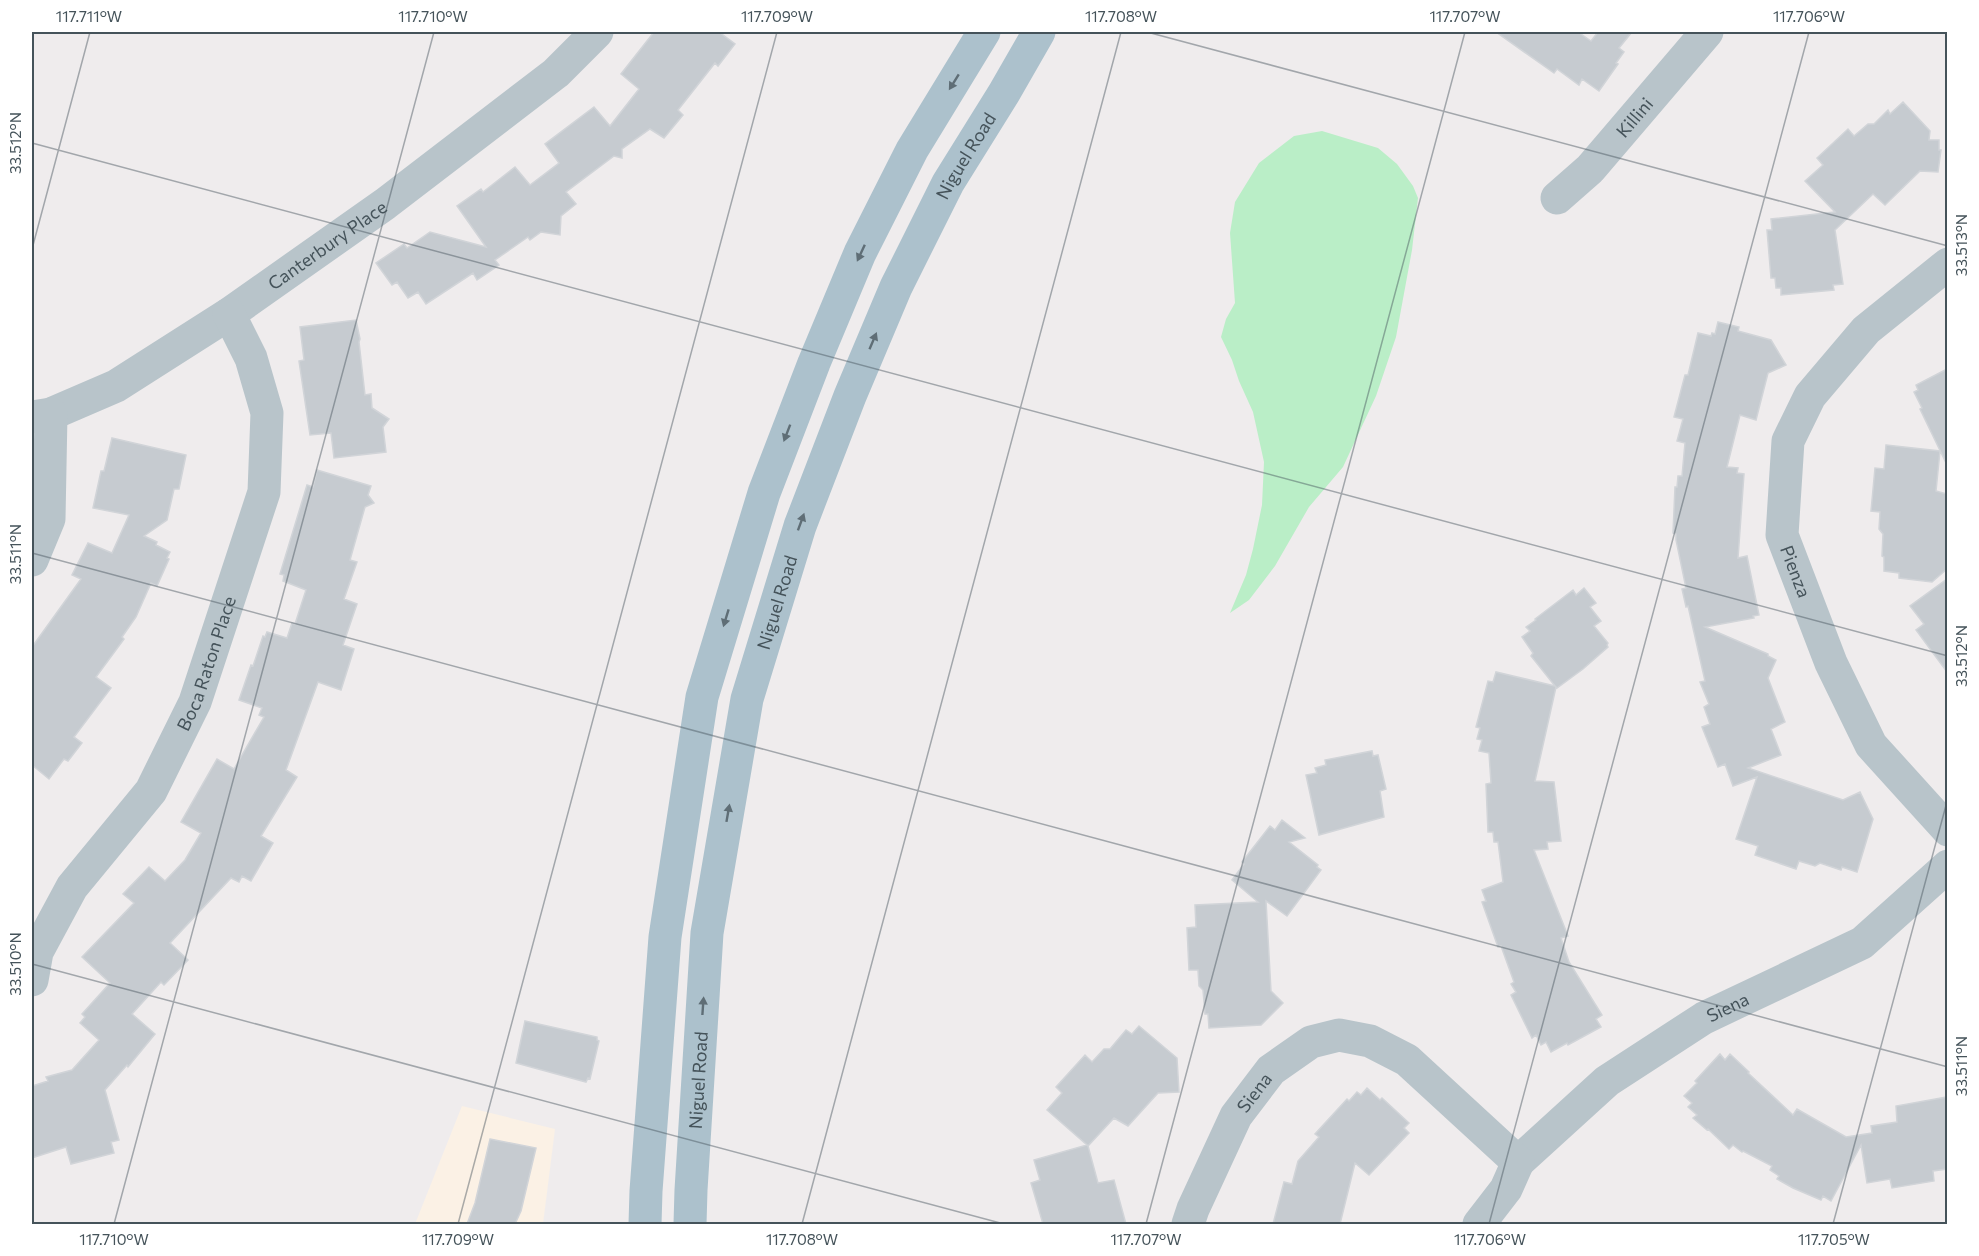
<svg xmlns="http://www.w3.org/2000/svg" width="1979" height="1256" font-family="Commissioner,sans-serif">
<rect width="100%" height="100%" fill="#efeced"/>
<path fill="#fbf1e5" d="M 462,1106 L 555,1129 L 543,1224 L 415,1224 Z"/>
<path fill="#baeec7" d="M 1322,131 L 1378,148 L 1397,164 L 1413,186 L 1418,198 L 1412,250 L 1396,337 L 1376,396 L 1343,467 L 1309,507 L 1275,566 L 1249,600 L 1230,613 L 1246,575 L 1253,549 L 1262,505 L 1264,462 L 1253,412 L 1239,381 L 1232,360 L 1221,337 L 1226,319 L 1235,303 L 1230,233 L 1235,202 L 1259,163 L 1294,136 Z"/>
<path fill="#c6cbd0" stroke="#d1d4d8" stroke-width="1.5" d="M 654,32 L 719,32 L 735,44 L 718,66 L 715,63 L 678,110 L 683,115 L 664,138 L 650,129 L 622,149 L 622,158 L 614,156 L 566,192 L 576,204 L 561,216 L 560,235 L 541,232 L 530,240 L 528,237 L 495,260 L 499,265 L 477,280 L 473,273 L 426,304 L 418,292 L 408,298 L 397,282 L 392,285 L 376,263 L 404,244 L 407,248 L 430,232 L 486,247 L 457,206 L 481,189 L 483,192 L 515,167 L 530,185 L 559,163 L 545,144 L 594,107 L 610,126 L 639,89 L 621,74 Z
M 1496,32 L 1578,32 L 1591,41 L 1598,32 L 1632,32 L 1619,48 L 1624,52 L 1616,63 L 1618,64 L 1599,91 L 1582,79 L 1579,85 L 1557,69 L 1554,73 Z
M 1903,102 L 1930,131 L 1929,140 L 1939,140 L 1939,150 L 1941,150 L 1938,172 L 1920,171 L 1885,205 L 1873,194 L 1835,230 L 1843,284 L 1833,285 L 1834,290 L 1781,295 L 1781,288 L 1776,288 L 1775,278 L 1771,278 L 1767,230 L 1772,230 L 1771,219 L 1835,212 L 1805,181 L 1823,165 L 1817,158 L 1848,129 L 1854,136 L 1868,124 L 1874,124 L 1888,110 L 1890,114 Z
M 356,320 L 360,339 L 359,342 L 365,395 L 371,394 L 372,408 L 389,419 L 383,427 L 386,452 L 334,458 L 331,433 L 310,435 L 299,361 L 304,360 L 300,327 Z
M 1718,322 L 1739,327 L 1738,331 L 1771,340 L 1786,365 L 1768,373 L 1756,420 L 1740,415 L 1727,467 L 1738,468 L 1737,473 L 1744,474 L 1738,558 L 1747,556 L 1759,615 L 1753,616 L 1754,618 L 1705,627 L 1768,654 L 1768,656 L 1776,660 L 1768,678 L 1785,722 L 1771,729 L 1781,755 L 1748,768 L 1843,800 L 1860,792 L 1873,819 L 1857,872 L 1842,867 L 1841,870 L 1820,863 L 1815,866 L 1799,861 L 1796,869 L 1755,855 L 1758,846 L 1736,839 L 1757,777 L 1733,786 L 1725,764 L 1718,767 L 1702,727 L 1710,724 L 1704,707 L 1709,704 L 1700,682 L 1705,681 L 1688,606 L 1686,607 L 1682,589 L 1686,588 L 1676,540 L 1676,534 L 1673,533 L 1675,487 L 1677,487 L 1678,476 L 1682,476 L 1685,443 L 1677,441 L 1683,419 L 1674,417 L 1685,375 L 1688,375 L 1698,333 L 1711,336 L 1712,333 L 1715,334 Z
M 1947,369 L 1947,465 L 1920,409 L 1922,408 L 1914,392 L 1918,390 L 1916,385 Z
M 112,438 L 186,455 L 179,489 L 174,489 L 167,520 L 144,536 L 157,542 L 156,545 L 170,552 L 167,558 L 169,559 L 157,586 L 151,583 L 136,617 L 122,637 L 124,639 L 96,677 L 111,688 L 74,737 L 82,743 L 68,761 L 64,759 L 49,779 L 32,765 L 32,647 L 81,579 L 72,575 L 88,543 L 112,553 L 129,515 L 93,508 L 101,471 L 104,471 Z
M 1886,445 L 1940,451 L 1936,491 L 1947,494 L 1947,569 L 1932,582 L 1899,578 L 1899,573 L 1884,571 L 1884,557 L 1882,556 L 1883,534 L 1879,529 L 1880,512 L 1871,511 L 1875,468 L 1884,469 Z
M 317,470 L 371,486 L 368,495 L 374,503 L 365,507 L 350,560 L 357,562 L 344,599 L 357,604 L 343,645 L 354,649 L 341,690 L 318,682 L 286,770 L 297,777 L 261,836 L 273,843 L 251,881 L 242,876 L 239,882 L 231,878 L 170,943 L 188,960 L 164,985 L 161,982 L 132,1014 L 155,1034 L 128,1067 L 127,1065 L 105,1090 L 119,1140 L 111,1142 L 114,1153 L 71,1164 L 66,1147 L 32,1158 L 32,1086 L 48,1081 L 46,1077 L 72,1070 L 99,1040 L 80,1023 L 85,1017 L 82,1014 L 110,983 L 82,957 L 134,903 L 123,894 L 149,867 L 165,881 L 185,860 L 201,833 L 181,822 L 217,759 L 234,769 L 264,717 L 259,715 L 262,708 L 239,700 L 251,665 L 253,666 L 263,636 L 265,637 L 267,632 L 287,638 L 292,623 L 295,624 L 306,590 L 283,581 L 284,575 L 280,574 L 307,485 L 313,487 Z
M 1947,579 L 1947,672 L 1916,630 L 1924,624 L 1910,606 Z
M 1584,588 L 1596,603 L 1590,607 L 1601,621 L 1594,626 L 1608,643 L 1607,645 L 1608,647 L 1583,669 L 1557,688 L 1556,687 L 1535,781 L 1554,782 L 1561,841 L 1547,842 L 1548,849 L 1534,850 L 1568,936 L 1561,938 L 1569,962 L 1602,1015 L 1596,1019 L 1601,1027 L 1568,1045 L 1567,1043 L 1551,1052 L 1546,1042 L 1541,1045 L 1536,1035 L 1532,1038 L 1511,995 L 1516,992 L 1511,984 L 1514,982 L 1501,946 L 1498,947 L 1482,902 L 1486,901 L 1482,890 L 1503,882 L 1498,842 L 1494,842 L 1493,832 L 1488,832 L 1486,784 L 1491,783 L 1489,753 L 1479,751 L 1482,740 L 1477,739 L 1480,728 L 1476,727 L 1488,681 L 1493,682 L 1496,672 L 1555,686 L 1531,656 L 1533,653 L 1522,637 L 1530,631 L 1526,627 L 1536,620 L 1535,619 L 1573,590 L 1576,595 Z
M 1372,751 L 1373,756 L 1378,755 L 1386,789 L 1380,791 L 1384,817 L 1319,835 L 1306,775 L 1317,773 L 1315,768 L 1326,765 L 1325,760 Z
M 1282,820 L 1305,838 L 1289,842 L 1318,865 L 1317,867 L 1321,870 L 1287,916 L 1266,901 L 1271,991 L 1283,1003 L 1261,1025 L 1209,1028 L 1208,1014 L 1205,1014 L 1203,990 L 1199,986 L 1198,970 L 1189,970 L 1187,928 L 1196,927 L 1195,905 L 1258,902 L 1232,880 L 1244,864 L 1242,862 L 1270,826 L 1275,830 Z
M 525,1021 L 597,1037 L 597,1040 L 599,1041 L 590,1079 L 588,1078 L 586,1082 L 516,1063 Z
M 1139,1026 L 1177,1058 L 1179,1092 L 1158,1093 L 1128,1126 L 1114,1118 L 1088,1146 L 1098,1183 L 1114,1180 L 1126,1224 L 1043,1224 L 1031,1183 L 1040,1180 L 1034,1160 L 1087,1145 L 1047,1110 L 1062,1093 L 1056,1087 L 1085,1055 L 1092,1062 L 1104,1049 L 1110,1049 L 1126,1030 L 1132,1034 Z
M 1720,1054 L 1725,1060 L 1730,1054 L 1749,1072 L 1748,1073 L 1793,1115 L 1797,1109 L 1846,1137 L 1872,1133 L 1871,1126 L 1897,1122 L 1896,1106 L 1947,1097 L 1947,1169 L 1933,1171 L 1934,1181 L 1892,1188 L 1890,1179 L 1867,1183 L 1861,1145 L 1831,1201 L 1823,1196 L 1821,1200 L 1793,1188 L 1777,1179 L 1779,1176 L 1770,1170 L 1772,1166 L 1743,1151 L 1742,1152 L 1733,1145 L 1729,1149 L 1708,1129 L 1707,1130 L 1693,1118 L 1697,1115 L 1688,1107 L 1692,1103 L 1684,1096 L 1697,1083 L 1695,1081 Z
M 1367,1088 L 1380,1100 L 1382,1098 L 1409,1123 L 1404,1128 L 1409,1133 L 1369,1175 L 1355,1163 L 1340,1224 L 1273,1224 L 1284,1182 L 1292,1184 L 1298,1161 L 1319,1137 L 1315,1134 L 1347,1099 L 1349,1101 L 1357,1092 L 1361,1095 Z
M 490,1139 L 536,1148 L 521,1211 L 515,1224 L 467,1224 L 475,1203 Z"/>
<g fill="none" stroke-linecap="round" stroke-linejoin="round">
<g stroke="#b8c4ca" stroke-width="33">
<path id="s1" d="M 1557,198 L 1590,169 L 1707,32"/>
<path id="s2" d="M 1948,264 L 1866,330 L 1810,396 L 1788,441 L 1782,535 L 1831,663 L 1871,745 L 1948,830"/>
<path id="s3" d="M 32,417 L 51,414 L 116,386 L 229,314 L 385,204 L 556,73 L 597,32"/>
<path d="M 32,560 L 49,519 L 51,414"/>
<path id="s4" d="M 32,980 L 37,952 L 72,887 L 151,791 L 195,702 L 264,492 L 267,413 L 251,358 L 229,314"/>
<path id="s5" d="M 1518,1162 L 1607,1081 L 1704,1018 L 1862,943 L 1948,866"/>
<path id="s6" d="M 1188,1224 L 1193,1209 L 1236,1116 L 1271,1070 L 1311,1042 L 1339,1035 L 1370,1041 L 1407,1060 L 1518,1162 L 1506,1189 L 1479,1224"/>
</g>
<g stroke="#acc1cc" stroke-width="33">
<path d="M 645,1224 L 646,1191 L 665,937 L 702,697 L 764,493 L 814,363 L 860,253 L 912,150 L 984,32"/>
<path id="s7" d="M 690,1224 L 691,1190 L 707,933 L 747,699 L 800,526 L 850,396 L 896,287 L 948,183 L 1004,93 L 1039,32"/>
</g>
</g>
<defs><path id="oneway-solid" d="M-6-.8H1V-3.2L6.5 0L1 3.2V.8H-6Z" transform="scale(1.5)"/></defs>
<g fill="#5f6e76">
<use href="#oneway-solid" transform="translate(954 82) rotate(122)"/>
<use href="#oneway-solid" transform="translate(861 253) rotate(115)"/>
<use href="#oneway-solid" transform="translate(873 341) rotate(-67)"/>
<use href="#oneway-solid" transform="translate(787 433) rotate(111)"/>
<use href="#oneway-solid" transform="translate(801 522) rotate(-70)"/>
<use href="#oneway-solid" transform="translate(726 618) rotate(107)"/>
<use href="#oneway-solid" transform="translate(728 813) rotate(-80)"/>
<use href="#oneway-solid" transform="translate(703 1006) rotate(-86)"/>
</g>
<path fill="none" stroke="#45535a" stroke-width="1.5" stroke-opacity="0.45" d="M 1147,32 L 1948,246M 32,143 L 1948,656M 32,249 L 90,32M 32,553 L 1948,1067M 32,964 L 1004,1224M 114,1224 L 434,32M 458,1224 L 777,32M 802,1224 L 1121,32M 1146,1224 L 1465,32M 1489,1224 L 1809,32M 1833,1224 L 1948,798"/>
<g text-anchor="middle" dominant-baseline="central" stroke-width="4.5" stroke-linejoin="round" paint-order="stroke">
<g font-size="18" fill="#45535a" stroke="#fff">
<text stroke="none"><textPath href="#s1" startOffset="112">Killini</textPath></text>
<text stroke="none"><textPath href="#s7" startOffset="1116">Niguel Road</textPath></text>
<text stroke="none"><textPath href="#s3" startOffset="344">Canterbury Place</textPath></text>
<text stroke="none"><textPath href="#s2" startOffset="375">Pienza</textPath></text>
<text stroke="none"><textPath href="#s7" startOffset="630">Niguel Road</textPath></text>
<text stroke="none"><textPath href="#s4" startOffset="366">Boca Raton Place</textPath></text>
<text stroke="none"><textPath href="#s5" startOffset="262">Siena</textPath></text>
<text stroke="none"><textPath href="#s7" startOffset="144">Niguel Road</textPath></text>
<text stroke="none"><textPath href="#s6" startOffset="148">Siena</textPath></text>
</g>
</g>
<rect width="1979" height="1256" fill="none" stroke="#ffffff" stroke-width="66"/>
<rect x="33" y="33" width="1913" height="1190" fill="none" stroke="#45535a" stroke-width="2"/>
<g font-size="15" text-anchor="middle" fill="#45535a">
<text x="89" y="22">117.711°W</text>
<text x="433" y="22">117.710°W</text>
<text x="777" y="22">117.709°W</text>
<text x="1121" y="22">117.708°W</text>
<text x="1465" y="22">117.707°W</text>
<text x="1809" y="22">117.706°W</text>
<text transform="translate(16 143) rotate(-90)" y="5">33.512°N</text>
<text transform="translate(1962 245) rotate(-90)" y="5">33.513°N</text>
<text transform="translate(16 554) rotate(-90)" y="5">33.511°N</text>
<text transform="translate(1962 656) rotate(-90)" y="5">33.512°N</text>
<text transform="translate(16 964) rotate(-90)" y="5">33.510°N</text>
<text transform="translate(1962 1066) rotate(-90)" y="5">33.511°N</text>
<text x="114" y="1245">117.710°W</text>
<text x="458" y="1245">117.709°W</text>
<text x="802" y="1245">117.708°W</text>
<text x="1146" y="1245">117.707°W</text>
<text x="1490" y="1245">117.706°W</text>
<text x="1834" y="1245">117.705°W</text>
</g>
</svg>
